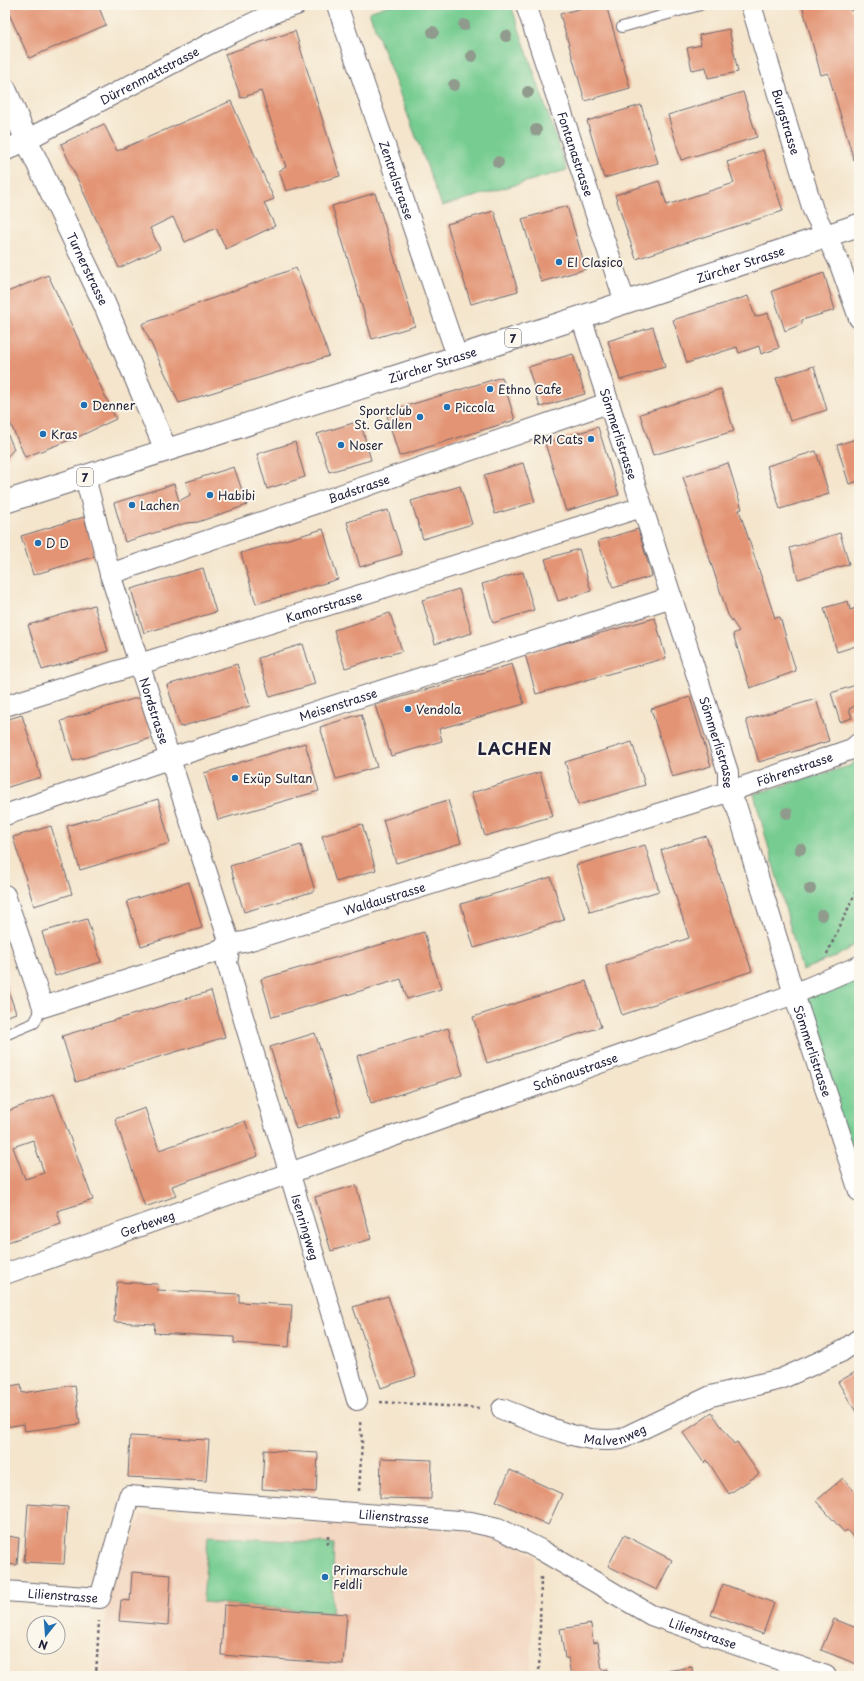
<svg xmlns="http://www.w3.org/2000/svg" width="864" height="1681" font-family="'Playpen Sans',sans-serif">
<rect width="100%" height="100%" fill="#fbf7ec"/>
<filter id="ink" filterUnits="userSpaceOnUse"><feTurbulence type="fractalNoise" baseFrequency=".025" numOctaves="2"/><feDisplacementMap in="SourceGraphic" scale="8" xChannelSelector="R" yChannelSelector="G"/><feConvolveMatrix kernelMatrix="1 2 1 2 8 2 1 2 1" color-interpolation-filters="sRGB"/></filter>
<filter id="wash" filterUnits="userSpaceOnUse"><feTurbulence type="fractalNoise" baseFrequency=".012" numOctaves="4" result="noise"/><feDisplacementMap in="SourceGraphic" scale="16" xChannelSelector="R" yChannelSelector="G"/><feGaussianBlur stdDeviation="0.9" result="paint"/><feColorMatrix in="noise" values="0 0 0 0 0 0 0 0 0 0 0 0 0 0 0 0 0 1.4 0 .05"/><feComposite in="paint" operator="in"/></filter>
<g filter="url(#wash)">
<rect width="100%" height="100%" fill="#f4e5cc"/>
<path fill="#f2d4be" d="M 141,1515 L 498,1533 L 535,1556 L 530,1676 L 102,1676 L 106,1599 Z"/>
<path fill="#76cc91" stroke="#4c7766" d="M 389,5 L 511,5 L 567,170 L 442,206 L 369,12 Z
M 859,758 L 859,942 L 837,956 L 802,970 L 754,794 L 849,766 Z
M 859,966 L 859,1191 L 794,994 Z
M 208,1536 L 334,1544 L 332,1613 L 203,1602 Z"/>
<g id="blocks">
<path fill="#e39475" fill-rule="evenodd" d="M 5,5 L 98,5 L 106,25 L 29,58 Z
M 593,5 L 606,5 L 630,88 L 585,101 L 560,14 Z
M 802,5 L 850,5 L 851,11 L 859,9 L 859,158 L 854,160 L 828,73 L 821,75 Z
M 729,29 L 738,72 L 708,78 L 706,67 L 692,70 L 687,48 L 701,45 L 699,35 Z
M 295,31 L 340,176 L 286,191 L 279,171 L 286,167 L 261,91 L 241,98 L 225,54 Z
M 743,92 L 757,137 L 681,160 L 668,115 Z
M 231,101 L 274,199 L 264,203 L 275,226 L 226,249 L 216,228 L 185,242 L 173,217 L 150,228 L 160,249 L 119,268 L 61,144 L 104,124 L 117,151 Z
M 641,105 L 658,163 L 604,178 L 587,121 Z
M 763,150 L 783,211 L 636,259 L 615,195 L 659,181 L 667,205 L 734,183 L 727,162 Z
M 375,193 L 415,326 L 372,339 L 332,206 Z
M 567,206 L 586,269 L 541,282 L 522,219 Z
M 494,211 L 518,291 L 471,304 L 447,224 Z
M 296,268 L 329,356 L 179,403 L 142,324 Z
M 824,273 L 835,310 L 802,320 L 802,324 L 785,331 L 772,291 Z
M 48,275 L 116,419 L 78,437 L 25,457 L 5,411 L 5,293 Z
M 748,296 L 755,317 L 768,313 L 779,348 L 761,354 L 759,346 L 739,353 L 737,347 L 687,363 L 673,320 Z
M 653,327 L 665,367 L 620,380 L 608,341 Z
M 573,354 L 585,394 L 540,407 L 528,367 Z
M 814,366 L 827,410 L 790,421 L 776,378 Z
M 502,377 L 515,420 L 399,456 L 386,412 Z
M 721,389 L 734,431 L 653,455 L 640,414 Z
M 360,421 L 371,460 L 329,472 L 317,434 Z
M 598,427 L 619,495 L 566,511 L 545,443 Z
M 5,428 L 14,449 L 5,459 Z
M 859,438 L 859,481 L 849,484 L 837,445 Z
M 295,442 L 305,477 L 267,489 L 257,454 Z
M 816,451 L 829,494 L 780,509 L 767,466 Z
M 523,463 L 535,502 L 495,514 L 484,475 Z
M 728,463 L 742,509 L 739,510 L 775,618 L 780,617 L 796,671 L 750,688 L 733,634 L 739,631 L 728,615 L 683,477 Z
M 234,467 L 247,505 L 198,522 L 186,523 L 125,542 L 114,503 L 174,484 L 179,501 L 190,495 L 186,482 Z
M 460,486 L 472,524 L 423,539 L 411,501 Z
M 388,510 L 402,554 L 360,567 L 347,522 Z
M 84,517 L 96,556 L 33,575 L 21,536 Z
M 323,529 L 338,579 L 256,604 L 241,553 Z
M 638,529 L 652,576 L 613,588 L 598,541 Z
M 840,533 L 849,564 L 798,579 L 790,548 Z
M 579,549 L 591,591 L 558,601 L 545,559 Z
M 203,568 L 216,612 L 144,633 L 131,589 Z
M 523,572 L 534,610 L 493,623 L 482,584 Z
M 459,589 L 472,633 L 435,644 L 422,600 Z
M 848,601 L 850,610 L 859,607 L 859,645 L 837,652 L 824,608 Z
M 94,605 L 108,651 L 42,670 L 28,625 Z
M 390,613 L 402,651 L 345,668 L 334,630 Z
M 655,618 L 666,658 L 536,694 L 525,654 Z
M 303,644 L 315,684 L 270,697 L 258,658 Z
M 237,664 L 250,706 L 180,727 L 167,685 Z
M 512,664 L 524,704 L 439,729 L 442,741 L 391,756 L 375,705 Z
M 859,684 L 859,704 L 849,709 L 852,718 L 840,722 L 831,693 Z
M 140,697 L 152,738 L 73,761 L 61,721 Z
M 690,697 L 711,766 L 672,777 L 651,709 Z
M 816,699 L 829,741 L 759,762 L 746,720 Z
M 361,714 L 377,767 L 336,779 L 320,727 Z
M 22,715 L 41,777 L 5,788 L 5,720 Z
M 632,742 L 645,785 L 578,805 L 565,762 Z
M 305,743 L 319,791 L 218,820 L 204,773 Z
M 540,772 L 553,816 L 485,836 L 471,793 Z
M 158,799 L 170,843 L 80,870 L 67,826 Z
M 448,800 L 461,843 L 396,863 L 383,820 Z
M 362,824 L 376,870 L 336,882 L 322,836 Z
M 51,826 L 72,894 L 34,906 L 13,837 Z
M 706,836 L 752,971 L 622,1015 L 606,966 L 689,938 L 661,850 Z
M 301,845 L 315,891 L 244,912 L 230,866 Z
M 645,845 L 659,891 L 590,912 L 576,865 Z
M 551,877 L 564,920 L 474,948 L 461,904 Z
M 189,882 L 202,928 L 141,946 L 127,901 Z
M 87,919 L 101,962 L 55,976 L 42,932 Z
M 424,932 L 441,989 L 407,999 L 401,979 L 272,1017 L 261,979 Z
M 5,981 L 16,1013 L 5,1017 Z
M 586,981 L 601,1027 L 487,1063 L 473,1017 Z
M 211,991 L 225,1037 L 76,1082 L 62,1036 Z
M 448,1028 L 463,1075 L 371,1103 L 357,1056 Z
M 315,1033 L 341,1115 L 296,1129 L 270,1047 Z
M 54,1094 L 93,1200 L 57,1211 L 61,1224 L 5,1243 L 5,1112 ZM 33,1140 L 44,1173 L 25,1179 L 13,1147 Z
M 145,1108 L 159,1150 L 245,1121 L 258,1156 L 172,1186 L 176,1196 L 145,1207 L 115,1119 Z
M 356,1185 L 371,1239 L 331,1251 L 315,1197 Z
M 117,1282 L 158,1284 L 157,1290 L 239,1294 L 239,1302 L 292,1305 L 289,1347 L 234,1343 L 234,1337 L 154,1333 L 155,1324 L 114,1322 Z
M 388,1296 L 416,1376 L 381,1388 L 353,1307 Z
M 859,1370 L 859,1417 L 838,1382 Z
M 21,1384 L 22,1393 L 75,1385 L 80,1424 L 25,1431 L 24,1424 L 5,1427 L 5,1387 Z
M 712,1413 L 734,1444 L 737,1442 L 759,1474 L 729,1494 L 707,1460 L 704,1463 L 683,1433 Z
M 130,1436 L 209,1440 L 206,1481 L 128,1477 Z
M 264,1450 L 318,1453 L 316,1492 L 262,1489 Z
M 381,1458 L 432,1460 L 431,1499 L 380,1498 Z
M 510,1470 L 562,1494 L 548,1525 L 496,1501 Z
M 843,1478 L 859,1497 L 859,1544 L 847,1530 L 844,1532 L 816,1501 Z
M 28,1504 L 68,1507 L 64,1564 L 24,1562 Z
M 624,1535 L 672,1560 L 657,1590 L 608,1566 Z
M 8,1536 L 19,1538 L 17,1565 L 6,1564 Z
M 132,1572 L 171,1575 L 168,1625 L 119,1621 L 121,1600 L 130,1601 Z
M 723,1584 L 774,1603 L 763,1634 L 711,1615 Z
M 224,1605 L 347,1614 L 343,1664 L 221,1655 Z
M 834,1619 L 859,1629 L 859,1665 L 821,1650 Z
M 591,1624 L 593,1643 L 598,1642 L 602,1670 L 608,1669 L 609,1676 L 571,1676 L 568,1658 L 565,1658 L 560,1629 Z
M 692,1667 L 693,1676 L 661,1676 L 660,1672 Z"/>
</g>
</g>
<g filter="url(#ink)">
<use href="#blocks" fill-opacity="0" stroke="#6c666e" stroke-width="1"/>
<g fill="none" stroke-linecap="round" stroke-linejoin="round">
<defs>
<path id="service" d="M 622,27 L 700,5
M 5,1035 L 34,1023 L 43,1007"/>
<g id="minor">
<path id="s1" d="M 337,5 L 457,356"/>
<path id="s2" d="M 526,5 L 625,302"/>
<path id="s3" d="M 751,5 L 813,210 L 839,262 L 859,318"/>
<path id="s4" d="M 5,151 L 211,43 L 278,11 L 296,5"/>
<path id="s5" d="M 581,317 L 728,772 L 728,792 L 737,808 L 794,994 L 859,1191"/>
<path id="s6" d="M 85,477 L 110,574 L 230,944 L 227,963 L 357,1400"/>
<path id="s7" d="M 110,574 L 608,403"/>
<path id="s8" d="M 5,706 L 642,507"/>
<path id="s9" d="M 5,815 L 171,758 L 672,597"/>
<path id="s10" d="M 5,895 L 43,1007 L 215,952 L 230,944 L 244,942 L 728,792 L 852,749 L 859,743"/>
<path id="s11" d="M 5,1274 L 794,994 L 859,966"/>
<path id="s12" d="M 502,1409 C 540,1423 580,1445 621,1439 L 711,1396 L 781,1379 L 841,1352 L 859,1339"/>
<path id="s13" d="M 5,1591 L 100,1598 L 129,1496 L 471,1522 L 498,1528 L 541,1550 L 651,1615 L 826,1676"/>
</g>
<g id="tertiary">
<path id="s14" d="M 5,89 L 26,139 L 104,303 L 166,450"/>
</g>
<g id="primary">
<path id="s15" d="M 5,502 L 581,317 L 859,225"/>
</g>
</defs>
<use href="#service" stroke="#6c666e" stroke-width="12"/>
<use href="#minor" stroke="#6c666e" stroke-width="22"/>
<use href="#tertiary" stroke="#6c666e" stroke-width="24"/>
<use href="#primary" stroke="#6c666e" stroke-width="24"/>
<path stroke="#6c666e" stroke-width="2.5" stroke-dasharray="3 3" stroke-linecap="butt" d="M 827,954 L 859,885
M 380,1402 L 479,1408
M 359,1491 L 362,1441 L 360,1422
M 328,1544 L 328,1534
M 96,1676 L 99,1621
M 539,1676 L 541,1577"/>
<use href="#service" stroke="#fff" stroke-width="10"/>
<use href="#minor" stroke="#fff" stroke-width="20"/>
<use href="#tertiary" stroke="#fff" stroke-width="22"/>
<use href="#primary" stroke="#fff" stroke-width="22"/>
</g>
<g fill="#909b8d">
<circle cx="464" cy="25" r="6"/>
<circle cx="433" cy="32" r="6"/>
<circle cx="506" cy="36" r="6"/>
<circle cx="472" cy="56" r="6"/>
<circle cx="454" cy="85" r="6"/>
<circle cx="528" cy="92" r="6"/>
<circle cx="536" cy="130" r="6"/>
<circle cx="498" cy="162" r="6"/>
<circle cx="787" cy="813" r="6"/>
<circle cx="800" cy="849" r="6"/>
<circle cx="810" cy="889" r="6"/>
<circle cx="822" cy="915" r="6"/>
</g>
</g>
<g fill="#1f6fb2" stroke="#fbf7ec" stroke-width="1.5">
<circle cx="559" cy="262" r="4"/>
<circle cx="490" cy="389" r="4"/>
<circle cx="84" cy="405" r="4"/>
<circle cx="447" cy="407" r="4"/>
<circle cx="420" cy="417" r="4"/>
<circle cx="43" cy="434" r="4"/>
<circle cx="591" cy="439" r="4"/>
<circle cx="341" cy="445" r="4"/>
<circle cx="210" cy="495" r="4"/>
<circle cx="132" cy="505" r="4"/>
<circle cx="38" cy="543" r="4"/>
<circle cx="408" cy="709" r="4"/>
<circle cx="235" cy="778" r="4"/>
<circle cx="325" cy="1577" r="4"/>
</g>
<g text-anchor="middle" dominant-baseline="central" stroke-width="4" stroke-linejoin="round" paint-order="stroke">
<g fill="#fbf7ec" stroke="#636270" stroke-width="1">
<rect x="505" y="329" width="16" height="18" rx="3"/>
<rect x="77" y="468" width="16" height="18" rx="3"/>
</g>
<g font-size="11" font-weight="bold" fill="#22223b">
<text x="513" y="338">7</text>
<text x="85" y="477">7</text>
</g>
<g font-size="12" fill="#22223b" stroke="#fbf7ec">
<text stroke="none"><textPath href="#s4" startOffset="163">Dürrenmattstrasse</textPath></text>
<text stroke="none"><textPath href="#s3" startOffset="122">Burgstrasse</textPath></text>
<text stroke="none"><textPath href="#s2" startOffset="157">Fontanastrasse</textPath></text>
<text stroke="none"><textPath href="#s1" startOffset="185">Zentralstrasse</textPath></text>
<text stroke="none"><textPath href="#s15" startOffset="773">Zürcher Strasse</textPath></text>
<text stroke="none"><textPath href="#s14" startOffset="198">Turnerstrasse</textPath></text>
<text stroke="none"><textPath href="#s15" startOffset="449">Zürcher Strasse</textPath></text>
<text stroke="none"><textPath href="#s5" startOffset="123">Sömmerlistrasse</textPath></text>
<text stroke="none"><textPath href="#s7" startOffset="263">Badstrasse</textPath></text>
<text stroke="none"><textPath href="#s8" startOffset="334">Kamorstrasse</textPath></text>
<text stroke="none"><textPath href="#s9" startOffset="351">Meisenstrasse</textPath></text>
<text stroke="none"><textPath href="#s6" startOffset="244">Nordstrasse</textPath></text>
<text stroke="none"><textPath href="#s5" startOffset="447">Sömmerlistrasse</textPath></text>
<text stroke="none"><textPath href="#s10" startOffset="907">Föhrenstrasse</textPath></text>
<text stroke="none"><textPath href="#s10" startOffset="477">Waldaustrasse</textPath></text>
<text stroke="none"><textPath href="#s5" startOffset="771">Sömmerlistrasse</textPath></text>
<text stroke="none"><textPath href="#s11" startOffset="605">Schönaustrasse</textPath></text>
<text stroke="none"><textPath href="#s11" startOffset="151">Gerbeweg</textPath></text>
<text stroke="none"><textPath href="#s6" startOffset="784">Isenringweg</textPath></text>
<text stroke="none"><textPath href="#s12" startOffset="119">Malvenweg</textPath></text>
<text stroke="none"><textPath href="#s13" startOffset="467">Lilienstrasse</textPath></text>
<text stroke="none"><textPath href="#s13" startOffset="58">Lilienstrasse</textPath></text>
<text stroke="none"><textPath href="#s13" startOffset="803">Lilienstrasse</textPath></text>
</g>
<g font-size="12" fill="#22223b" stroke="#fbf7ec" text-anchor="start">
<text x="567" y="262">El Clasico</text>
<text x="498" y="389">Ethno Cafe</text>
<text x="92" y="405">Denner</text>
<text x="455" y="407">Piccola</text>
<text x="412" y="410" text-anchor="end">Sportclub<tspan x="412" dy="14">St. Gallen</tspan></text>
<text x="51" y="434">Kras</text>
<text x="583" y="439" text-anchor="end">RM Cats</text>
<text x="349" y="445">Noser</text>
<text x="218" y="495">Habibi</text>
<text x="140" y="505">Lachen</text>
<text x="46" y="543">D D</text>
<text x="416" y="709">Vendola</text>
<text x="243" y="778">Exüp Sultan</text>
<text x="333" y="1570">Primarschule<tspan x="333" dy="14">Feldli</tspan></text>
</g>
<g font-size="16" font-weight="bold" letter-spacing="1" fill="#22223b" stroke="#fbf7ec">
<text x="515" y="748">LACHEN</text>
</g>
</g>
<rect width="864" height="1681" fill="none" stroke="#fbf7ec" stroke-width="20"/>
<g transform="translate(46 1635) rotate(197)"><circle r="19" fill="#fbf7ec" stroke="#a4a2a5"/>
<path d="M0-3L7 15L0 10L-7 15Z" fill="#1f6fb2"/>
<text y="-6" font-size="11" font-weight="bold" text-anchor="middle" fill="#22223b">N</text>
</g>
</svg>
